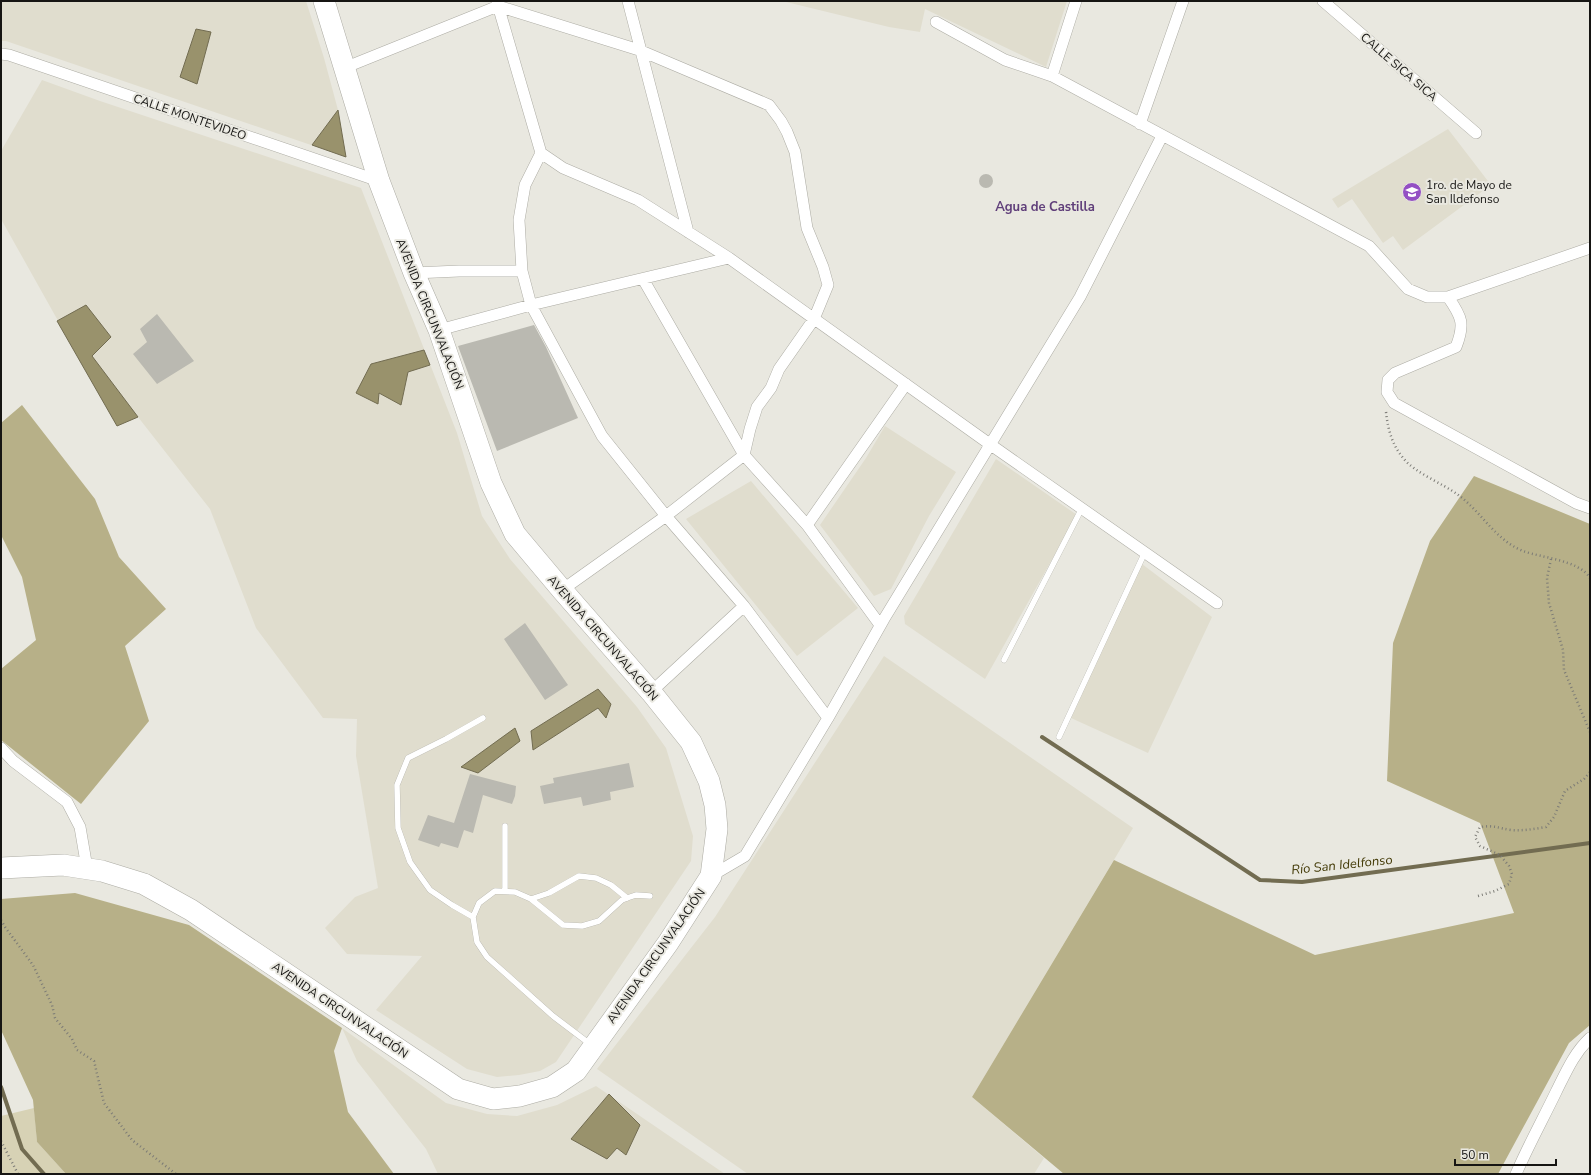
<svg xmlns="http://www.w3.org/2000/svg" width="1591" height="1175" font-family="'Nunito Sans',sans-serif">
<rect width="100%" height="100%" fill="#e9e8e0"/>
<path fill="#e0ddce" d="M 1,1 L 306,1 L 324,58 L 338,110 L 346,157 L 6,41 L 1,41 Z
M 782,1 L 1067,1 L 1046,67 L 925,9 L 920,32 L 889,27 Z
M 42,80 L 100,101 L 361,188 L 457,433 L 482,516 L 510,559 L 637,707 L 666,748 L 693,836 L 691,861 L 556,1062 L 540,1071 L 519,1075 L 497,1077 L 467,1069 L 376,1010 L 422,956 L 347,954 L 325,928 L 355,897 L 378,888 L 356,756 L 357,719 L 323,718 L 256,628 L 210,509 L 138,417 L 117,426 L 1,219 L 1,151 Z
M 1448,129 L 1491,185 L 1403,250 L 1393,236 L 1383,243 L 1352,199 L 1338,208 L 1332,199 Z
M 885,426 L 956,472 L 929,516 L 891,589 L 874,596 L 820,525 L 866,458 Z
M 996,459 L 1077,515 L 985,679 L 905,624 L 904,616 Z
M 751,481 L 858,608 L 797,656 L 686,519 Z
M 1142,564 L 1212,617 L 1148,753 L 1071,718 Z
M 884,656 L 1133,828 L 972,1097 L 1044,1158 L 1034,1174 L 748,1174 L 597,1069 L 715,917 Z
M 342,1028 L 446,1103 L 487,1114 L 517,1116 L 557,1105 L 596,1086 L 725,1174 L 438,1174 L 426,1149 L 357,1061 Z"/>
<path fill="#d7d2b5" d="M 34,1108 L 37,1142 L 66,1174 L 1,1174 L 1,1116 Z"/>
<path fill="#b7b088" d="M 22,405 L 95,499 L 119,557 L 166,609 L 125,646 L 149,721 L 81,804 L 1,740 L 1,669 L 36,640 L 22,577 L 1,535 L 1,423 Z
M 1474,476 L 1590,524 L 1590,1025 L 1569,1043 L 1498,1174 L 1064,1174 L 972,1097 L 1114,860 L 1315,955 L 1514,913 L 1480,823 L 1387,781 L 1393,643 L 1430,541 Z
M 75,893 L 189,925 L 342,1028 L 334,1051 L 348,1112 L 394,1174 L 66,1174 L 37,1142 L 33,1100 L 1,1030 L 1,899 Z"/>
<path fill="#99926c" stroke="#726c51" d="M 196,29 L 211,32 L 197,84 L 180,77 Z
M 338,110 L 346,157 L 312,145 Z
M 86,305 L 111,337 L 92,356 L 138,417 L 117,426 L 57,321 Z
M 424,350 L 430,365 L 408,372 L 401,405 L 379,393 L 378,404 L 356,393 L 371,364 Z
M 598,689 L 611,704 L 606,718 L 598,708 L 533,750 L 531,731 Z
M 515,728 L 520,741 L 478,773 L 461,767 Z
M 609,1094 L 640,1125 L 626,1155 L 617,1148 L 607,1159 L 571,1139 Z"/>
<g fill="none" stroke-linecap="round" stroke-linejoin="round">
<path stroke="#726c51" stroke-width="4" d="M 1042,737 L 1260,880 L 1302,882 L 1590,843
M 1,1087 L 22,1149 L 44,1174"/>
</g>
<path fill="#bab9b1" d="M979 181a7 7 0 1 1 14 0a7 7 0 1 1-14 0Z
M 157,314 L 194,361 L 157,384 L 133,354 L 147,342 L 140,329 Z
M 534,325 L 546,347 L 578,418 L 497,451 L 458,346 Z
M 525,623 L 568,685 L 545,700 L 504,639 Z
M 629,763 L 634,787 L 610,792 L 611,800 L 583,806 L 581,797 L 544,804 L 540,786 L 554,783 L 553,778 Z
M 470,774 L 516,786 L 515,796 L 512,804 L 483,795 L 473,833 L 464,830 L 458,848 L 441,843 L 439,847 L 418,840 L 428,815 L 454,823 Z"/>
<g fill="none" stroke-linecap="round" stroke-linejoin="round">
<defs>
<path id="lane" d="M 1004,660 L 1082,508
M 1059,737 L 1145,552
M 505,826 L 505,891
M 531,899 L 549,893 L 579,876 L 596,878 L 611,885 L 627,898
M 473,917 L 452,905 L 430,890 L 410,862 L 398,828 L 397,785 L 408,758 L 446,739 L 483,718
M 590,1044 L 553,1016 L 487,957 L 477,942 L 473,917 L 479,903 L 495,891 L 515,892 L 531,899 L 563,925 L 582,926 L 599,921 L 622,900 L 627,898 L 636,895 L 650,896"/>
<path id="street" d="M 628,1 L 688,232
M 1323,1 L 1476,133
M 497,2 L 541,153 L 563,168 L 638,200 L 729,258 L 991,445 L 1217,603
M 936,22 L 1005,60 L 1052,76 L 1369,246 L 1408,289 L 1427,297 L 1448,297 L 1590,248
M 1,54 L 9,55 L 379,181
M 344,68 L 498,6 L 639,50 L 769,105 L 781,121 L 787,132 L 795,152 L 807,228 L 823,267 L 828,285 L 814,319 L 779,369 L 771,388 L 757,407 L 750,429 L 744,455 L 666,516 L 562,590
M 1052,76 L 1076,1
M 1140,124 L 1183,1
M 541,153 L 525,185 L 519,220 L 522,271 L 531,305 L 602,436 L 666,516 L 744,606 L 828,718
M 414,273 L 459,271 L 522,271
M 643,279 L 744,455 L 807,525 L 880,625
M 1448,297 C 1462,317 1465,324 1456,347 L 1395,373 L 1388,380 L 1387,392 L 1394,403 L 1576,503 L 1590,508
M 439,330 L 531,305 L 729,258
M 807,525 L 906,384
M 651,692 L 744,606
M 1,748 L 13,761 L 67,802 L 80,827 L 87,868
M 711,876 L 745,856 L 828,718 L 884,619 L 1080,297 L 1162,136
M 1516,1174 C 1528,1146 1543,1119 1556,1092 C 1566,1072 1574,1053 1590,1038"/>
<path id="highway" d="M 1,868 L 63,865 L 102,871 L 144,884 L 191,910 L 458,1089 L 493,1099 L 520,1096 L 552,1087 L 576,1071 L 668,943 L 711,876 L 717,829 L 715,805 L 709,781 L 691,742 L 651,692 L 562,590 L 515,534 L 491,483 L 439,330 L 414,273 L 379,181 L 324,1"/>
</defs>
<use href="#lane" stroke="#adaca4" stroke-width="6"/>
<use href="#street" stroke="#adaca4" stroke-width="12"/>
<use href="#highway" stroke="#adaca4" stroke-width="22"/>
<path stroke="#7c7b76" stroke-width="2.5" stroke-dasharray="1 3" stroke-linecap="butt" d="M 1386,412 C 1388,430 1392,445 1404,459 C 1414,472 1443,484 1457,494 C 1481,511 1495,540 1523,551 C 1542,558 1579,560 1590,578
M 1551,559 L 1547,578 L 1549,603 L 1563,650 L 1564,670 L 1590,732
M 1478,896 L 1495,891 L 1509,884 L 1512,874 L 1509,866 L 1500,855 L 1480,846 L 1475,837 L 1480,827 C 1494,825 1498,828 1511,830 C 1523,831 1534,829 1546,827 L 1554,817 L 1565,791 L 1584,779 L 1590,772
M 1,920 L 5,927 L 33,965 L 52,1005 L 55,1018 L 72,1039 L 77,1050 L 94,1061 L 104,1103 L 132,1140 L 176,1174
M 1,1141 L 18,1174"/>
<use href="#lane" stroke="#fff" stroke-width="5.5"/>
<use href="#street" stroke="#fff" stroke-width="11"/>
<use href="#highway" stroke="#fff" stroke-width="21"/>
</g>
<defs>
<symbol id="school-disc" viewBox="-11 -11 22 22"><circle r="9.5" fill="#944fc4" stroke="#e9e8e0"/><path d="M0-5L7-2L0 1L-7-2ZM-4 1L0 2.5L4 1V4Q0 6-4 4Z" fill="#fff"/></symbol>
</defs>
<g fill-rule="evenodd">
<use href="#school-disc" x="1401" y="181" width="22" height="22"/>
</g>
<g text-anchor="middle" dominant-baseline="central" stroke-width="4" stroke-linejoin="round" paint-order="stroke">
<g font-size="12" fill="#161513" stroke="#e9e8e0">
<text transform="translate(1399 67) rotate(41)">CALLE SICA SICA</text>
<text transform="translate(190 117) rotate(19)">CALLE MONTEVIDEO</text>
<text transform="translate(430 314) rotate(68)">AVENIDA CIRCUNVALACIÓN</text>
<text transform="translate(603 638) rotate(49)">AVENIDA CIRCUNVALACIÓN</text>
<text transform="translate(656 956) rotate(-55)">AVENIDA CIRCUNVALACIÓN</text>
<text transform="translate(340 1010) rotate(34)">AVENIDA CIRCUNVALACIÓN</text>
</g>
<g font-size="12" fill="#161513" stroke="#e9e8e0" text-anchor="start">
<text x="1426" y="185">1ro. de Mayo de<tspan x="1426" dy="14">San Ildefonso</tspan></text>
</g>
<g font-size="13" font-weight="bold" fill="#603f7a" stroke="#e9e8e0">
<text x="1045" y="207">Agua de Castilla</text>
</g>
<g font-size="13" font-style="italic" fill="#413804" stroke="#e9e8e0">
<text transform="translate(1342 865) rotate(-6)">Río San Idelfonso</text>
</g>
</g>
<rect width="1591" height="1175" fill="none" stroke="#161513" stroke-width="4"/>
<path d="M1455 1159v6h101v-6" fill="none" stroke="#161513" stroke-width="2"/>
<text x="1461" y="1159" font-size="12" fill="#161513" stroke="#e9e8e0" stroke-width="3" paint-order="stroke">50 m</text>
</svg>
